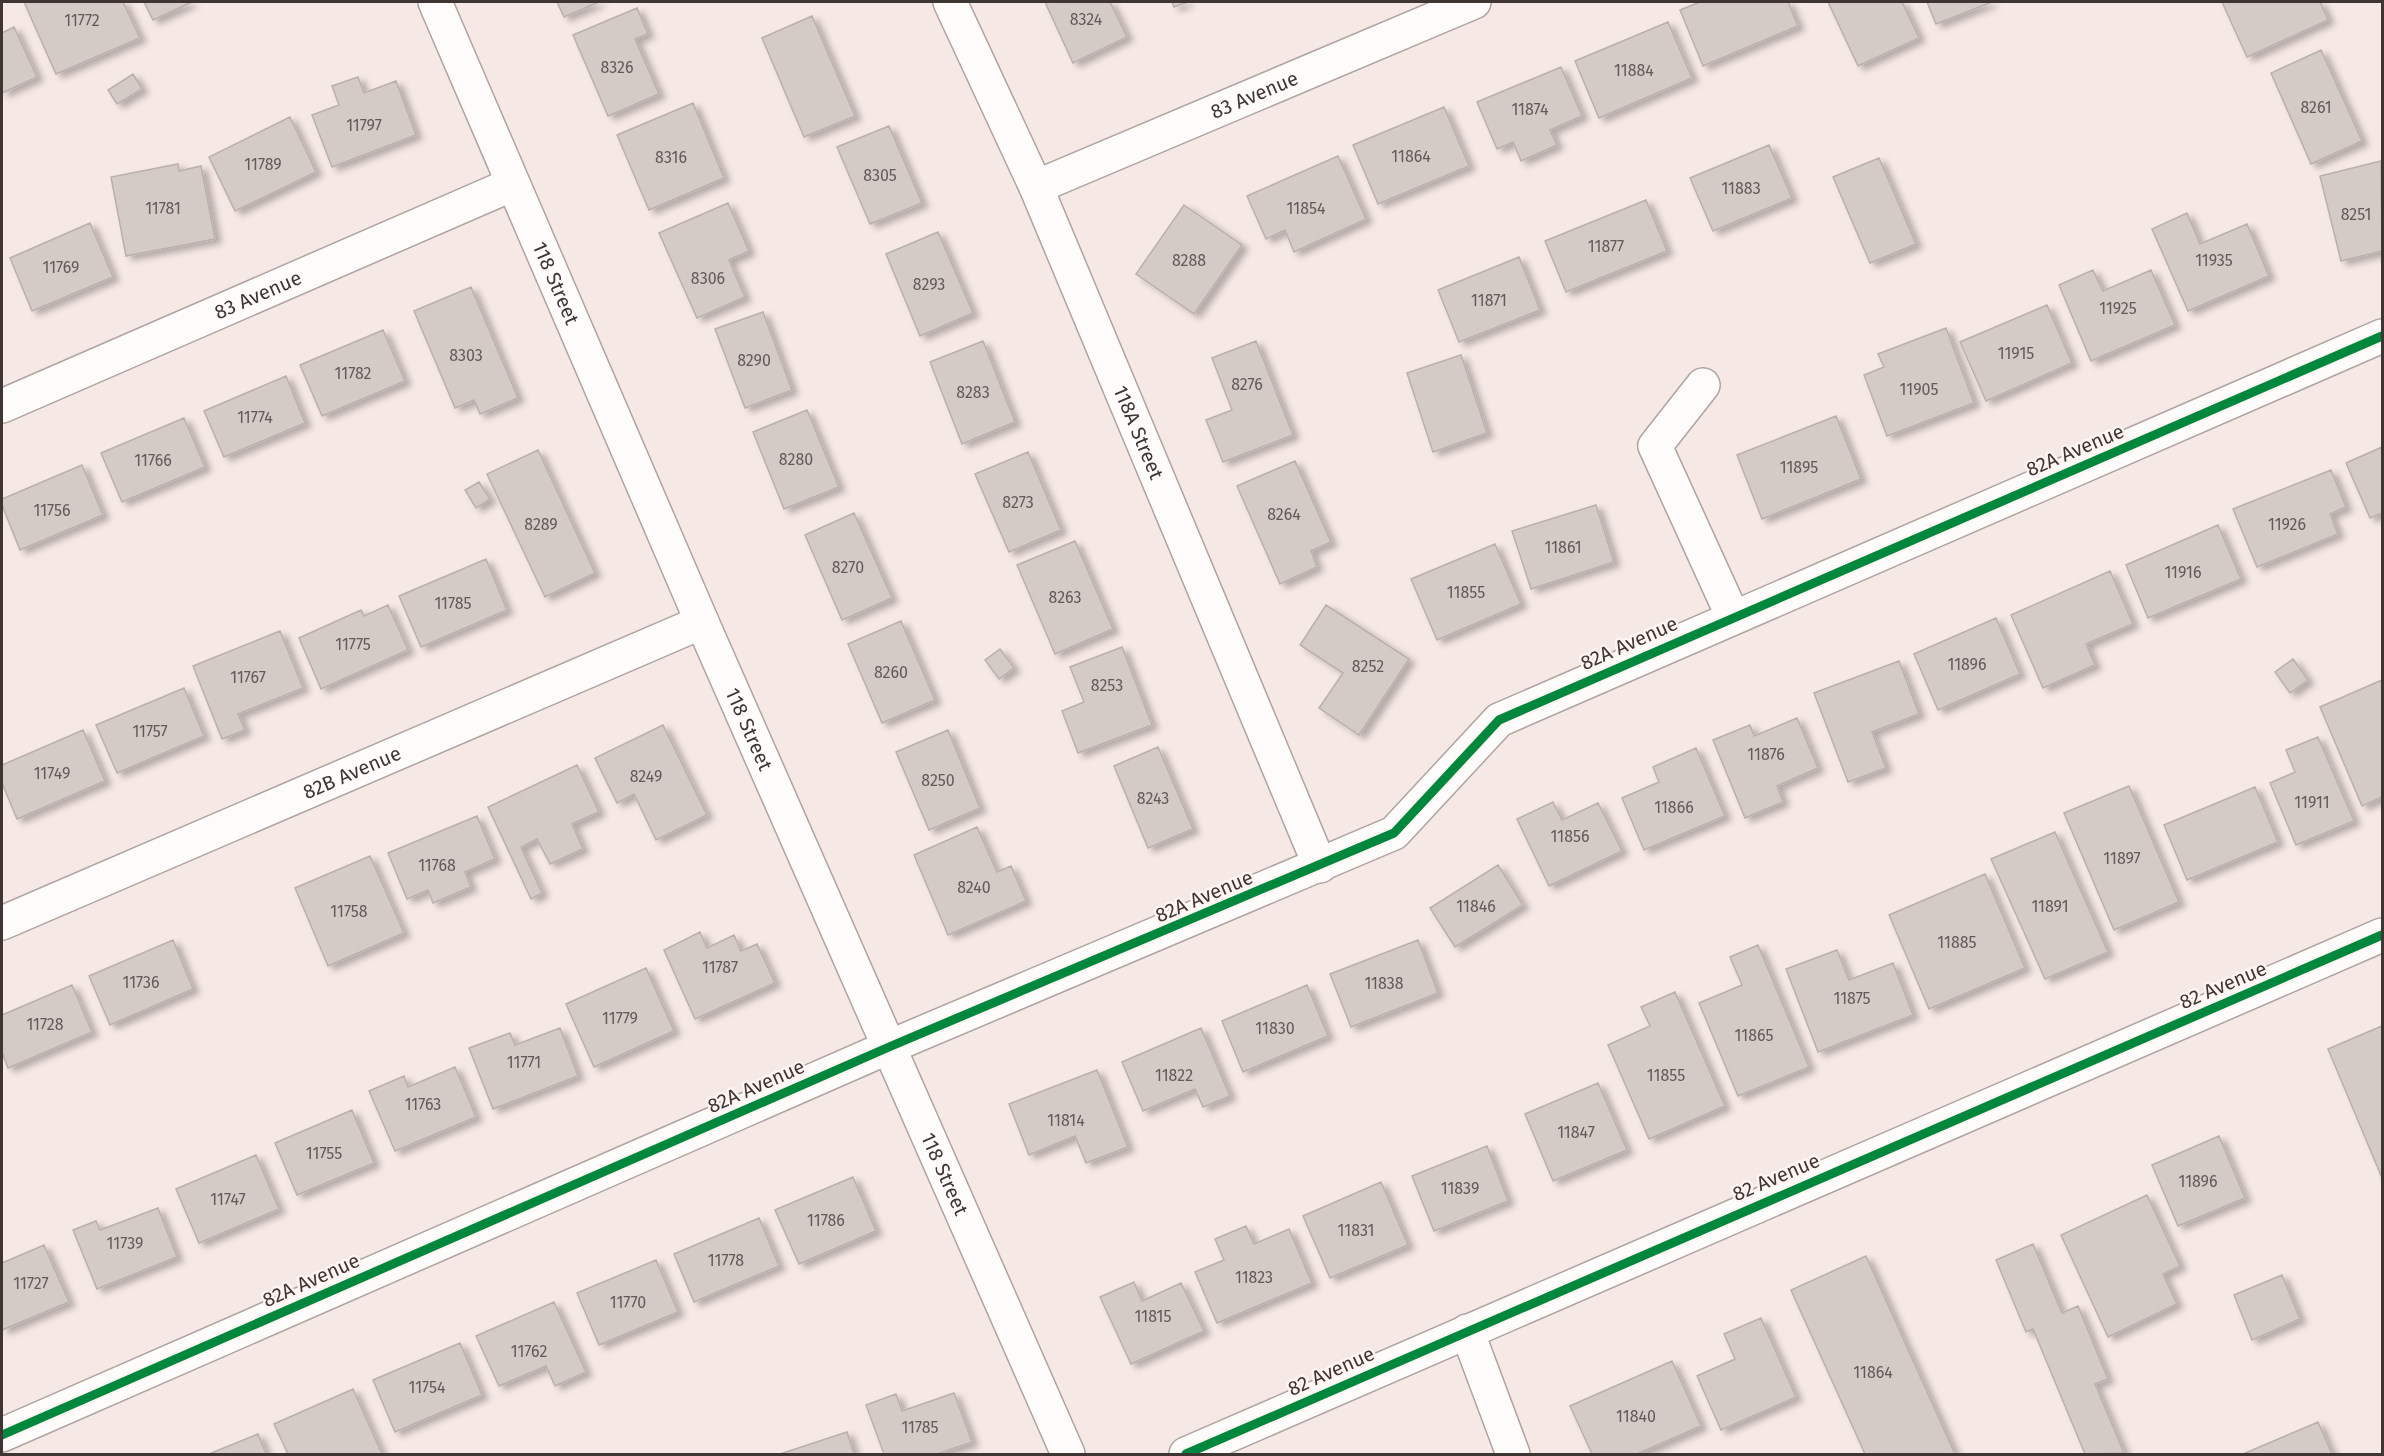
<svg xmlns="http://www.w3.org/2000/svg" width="2384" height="1456" font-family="'Fira Sans',sans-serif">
<defs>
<filter id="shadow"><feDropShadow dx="6" dy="4" stdDeviation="3" flood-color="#0004"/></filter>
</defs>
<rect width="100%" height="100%" fill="#f6e8e4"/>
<path fill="#d4cac6" stroke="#bab0ac" stroke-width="1.5" filter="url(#shadow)" d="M 24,2 L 123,2 L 140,38 L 56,74 Z
M 144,2 L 192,2 L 153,20 Z
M 557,2 L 599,2 L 564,17 Z
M 1045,2 L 1110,2 L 1127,37 L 1073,63 Z
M 1172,2 L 1188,2 L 1174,7 Z
M 1700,2 L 1788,2 L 1798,26 L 1703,66 L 1680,10 Z
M 1828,2 L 1902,2 L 1919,38 L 1858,66 Z
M 1927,2 L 1992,2 L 1936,24 Z
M 2222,2 L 2320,2 L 2328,20 L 2247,57 Z
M 637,8 L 648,34 L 635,39 L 659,94 L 608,116 L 573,35 Z
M 812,16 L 855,116 L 804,137 L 762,38 Z
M 1668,22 L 1692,78 L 1599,118 L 1575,61 Z
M 14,27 L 37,77 L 2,93 L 2,33 Z
M 2321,50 L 2362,141 L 2311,164 L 2271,73 Z
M 1561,67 L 1582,116 L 1550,130 L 1557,145 L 1521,161 L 1513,142 L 1497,149 L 1477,102 Z
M 133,74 L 142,89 L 117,104 L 108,90 Z
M 358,77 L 364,93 L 396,81 L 416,135 L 332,167 L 312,115 L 339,105 L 332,86 Z
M 693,103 L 724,178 L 649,210 L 617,135 Z
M 1444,107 L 1469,166 L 1378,204 L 1353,145 Z
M 290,117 L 316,172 L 235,211 L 209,157 Z
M 889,126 L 922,203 L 870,224 L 837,147 Z
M 1769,145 L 1792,198 L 1713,231 L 1690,178 Z
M 1338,156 L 1366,219 L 1294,252 L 1285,230 L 1266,239 L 1247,196 Z
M 1879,158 L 1916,244 L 1870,263 L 1833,177 Z
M 2381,161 L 2382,251 L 2341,261 L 2320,176 Z
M 178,164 L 179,171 L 201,166 L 215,239 L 126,256 L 111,177 Z
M 1646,200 L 1667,251 L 1566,292 L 1545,241 Z
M 728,203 L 749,251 L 729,260 L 745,297 L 697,318 L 659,233 Z
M 1184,205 L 1242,245 L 1194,314 L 1136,274 Z
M 2187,213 L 2200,244 L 2247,224 L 2269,276 L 2188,311 L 2152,229 Z
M 90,223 L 113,277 L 32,311 L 10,258 Z
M 938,232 L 973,313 L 920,336 L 886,254 Z
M 1519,257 L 1540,310 L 1459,342 L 1438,290 Z
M 2093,270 L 2103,291 L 2151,270 L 2175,325 L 2091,361 L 2059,285 Z
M 471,287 L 518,398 L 480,414 L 474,400 L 455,408 L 414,311 Z
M 2047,305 L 2072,363 L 1986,401 L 1960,342 Z
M 763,312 L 792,390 L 745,408 L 715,329 Z
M 1946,328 L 1974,403 L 1887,436 L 1864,375 L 1884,367 L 1878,354 Z
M 383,330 L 405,381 L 322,416 L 300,365 Z
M 983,341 L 1015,422 L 962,444 L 930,362 Z
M 1256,341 L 1293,435 L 1223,462 L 1206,420 L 1232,410 L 1212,358 Z
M 1461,355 L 1487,433 L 1433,452 L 1407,373 Z
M 286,376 L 305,423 L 224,457 L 204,411 Z
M 807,410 L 839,487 L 784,509 L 753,432 Z
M 1836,416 L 1861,479 L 1762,519 L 1737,455 Z
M 184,418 L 205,467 L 122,502 L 101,453 Z
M 2382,447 L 2382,513 L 2370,518 L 2346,463 Z
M 538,450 L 595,573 L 545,597 L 487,474 Z
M 1028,452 L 1061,530 L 1009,552 L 975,474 Z
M 1295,461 L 1331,542 L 1311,551 L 1317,567 L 1280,584 L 1237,486 Z
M 82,465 L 103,515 L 20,550 L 2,505 L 2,499 Z
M 2331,470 L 2346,507 L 2330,514 L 2338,534 L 2257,567 L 2233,509 Z
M 479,482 L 490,499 L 476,508 L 465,490 Z
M 1596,505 L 1614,562 L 1531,589 L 1512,531 Z
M 854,513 L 892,598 L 842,620 L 805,535 Z
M 2218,525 L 2241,579 L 2148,618 L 2126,565 Z
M 1075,541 L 1113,629 L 1055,654 L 1017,565 Z
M 1495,544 L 1521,604 L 1437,640 L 1411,579 Z
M 486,559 L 507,610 L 421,647 L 399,596 Z
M 2110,571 L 2133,624 L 2086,644 L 2095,665 L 2043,688 L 2011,615 Z
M 388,605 L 408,650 L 321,689 L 299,638 L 361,610 L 364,616 Z
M 1326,605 L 1409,659 L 1359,735 L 1319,708 L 1343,673 L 1300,645 Z
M 1996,618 L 2020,674 L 1938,710 L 1914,654 Z
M 901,621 L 935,700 L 882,723 L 848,644 Z
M 280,631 L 303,688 L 238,714 L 245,730 L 222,739 L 193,666 Z
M 1122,647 L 1152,725 L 1078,753 L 1062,711 L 1084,702 L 1070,667 Z
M 1000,649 L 1014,668 L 999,679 L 985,660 Z
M 2293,659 L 2308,680 L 2290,693 L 2275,672 Z
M 1899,661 L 1919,714 L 1872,732 L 1886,768 L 1848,782 L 1814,693 Z
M 2382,680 L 2382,797 L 2362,806 L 2320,707 Z
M 184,688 L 204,736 L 117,773 L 96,725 Z
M 1797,718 L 1818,768 L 1777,786 L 1783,802 L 1745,818 L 1713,740 L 1750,725 L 1754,736 Z
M 663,725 L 707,815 L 656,840 L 634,794 L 617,803 L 595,758 Z
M 83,730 L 105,781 L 17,819 L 2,783 L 2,765 Z
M 948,730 L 980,808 L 929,830 L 896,752 Z
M 2318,737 L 2354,821 L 2296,845 L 2270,783 L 2295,772 L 2286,750 Z
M 1158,747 L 1193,829 L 1148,848 L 1114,766 Z
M 1696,748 L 1725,816 L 1644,850 L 1622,798 L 1659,782 L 1653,767 Z
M 577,765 L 599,812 L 572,824 L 583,849 L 550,864 L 537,839 L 521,847 L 542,893 L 531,899 L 488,807 Z
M 2129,786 L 2179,902 L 2114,930 L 2064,813 Z
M 2255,787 L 2278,842 L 2187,880 L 2164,825 Z
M 1553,802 L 1562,820 L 1598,803 L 1622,851 L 1549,886 L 1517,819 Z
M 477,816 L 495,859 L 465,872 L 471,887 L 433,903 L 428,890 L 407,899 L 388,853 Z
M 977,827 L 997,872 L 1011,866 L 1026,901 L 948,935 L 914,855 Z
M 2055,832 L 2108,952 L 2045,979 L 1991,859 Z
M 370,856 L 404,933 L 328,966 L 295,888 Z
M 1498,865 L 1523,905 L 1455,947 L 1430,908 Z
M 1985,874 L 2025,968 L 1929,1009 L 1889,915 Z
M 700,932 L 707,948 L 734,935 L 741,951 L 757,944 L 775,983 L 695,1019 L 664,950 Z
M 173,940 L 193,989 L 110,1025 L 89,976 Z
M 1418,940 L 1438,993 L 1351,1027 L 1330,974 Z
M 1758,945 L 1809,1067 L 1738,1096 L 1699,1003 L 1742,985 L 1730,957 Z
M 1837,950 L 1849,980 L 1893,963 L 1913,1015 L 1818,1052 L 1786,969 Z
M 646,968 L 674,1031 L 594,1067 L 566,1004 Z
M 72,985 L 92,1032 L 8,1068 L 2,1052 L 2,1015 Z
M 1307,985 L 1328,1036 L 1243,1072 L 1222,1021 Z
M 1675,992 L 1725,1106 L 1649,1139 L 1608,1045 L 1650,1026 L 1641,1007 Z
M 2382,1026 L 2382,1178 L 2328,1049 Z
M 560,1028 L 578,1076 L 493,1109 L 469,1048 L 510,1033 L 515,1045 Z
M 1201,1028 L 1230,1096 L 1203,1107 L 1195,1089 L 1143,1111 L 1122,1062 Z
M 455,1067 L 476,1117 L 395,1151 L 369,1091 L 404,1076 L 408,1087 Z
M 1097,1070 L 1128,1147 L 1086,1163 L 1075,1136 L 1029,1155 L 1009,1104 Z
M 1598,1083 L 1627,1150 L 1553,1181 L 1525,1114 Z
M 352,1110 L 374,1163 L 297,1195 L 275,1143 Z
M 2219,1136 L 2245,1198 L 2178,1226 L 2152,1165 Z
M 1487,1146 L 1508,1201 L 1434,1231 L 1412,1176 Z
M 256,1155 L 279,1209 L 199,1243 L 176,1189 Z
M 853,1177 L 876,1231 L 799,1264 L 775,1210 Z
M 1381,1182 L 1408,1245 L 1330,1278 L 1303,1216 Z
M 2147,1195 L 2180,1266 L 2163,1274 L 2177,1304 L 2108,1337 L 2061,1235 Z
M 158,1208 L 177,1257 L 97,1289 L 73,1230 L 96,1221 L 100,1230 Z
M 759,1218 L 779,1266 L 694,1302 L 674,1254 Z
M 1246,1226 L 1254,1244 L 1289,1229 L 1312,1283 L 1217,1323 L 1195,1272 L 1224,1260 L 1215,1239 Z
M 2033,1244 L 2062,1313 L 2078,1306 L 2108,1379 L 2095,1384 L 2124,1453 L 2085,1454 L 2033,1329 L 2026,1332 L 1996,1260 Z
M 44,1245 L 69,1302 L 2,1330 L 2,1263 Z
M 1866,1256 L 1955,1454 L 1865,1454 L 1791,1290 Z
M 656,1260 L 678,1312 L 599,1345 L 577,1293 Z
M 2282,1275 L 2300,1319 L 2252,1340 L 2234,1295 Z
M 1134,1282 L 1142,1301 L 1181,1283 L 1204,1331 L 1131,1364 L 1100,1297 Z
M 554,1302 L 586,1372 L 555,1386 L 546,1366 L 499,1386 L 476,1336 Z
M 1761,1318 L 1796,1397 L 1721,1430 L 1697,1376 L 1735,1359 L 1724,1334 Z
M 460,1343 L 482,1395 L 395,1432 L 373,1380 Z
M 1672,1361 L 1701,1426 L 1637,1454 L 1592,1454 L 1570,1406 Z
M 353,1389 L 382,1454 L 288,1454 L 274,1424 Z
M 954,1393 L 972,1442 L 937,1454 L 884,1454 L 866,1405 L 896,1394 L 902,1411 Z
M 2318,1422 L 2332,1454 L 2243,1454 Z
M 847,1432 L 854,1454 L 780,1454 Z
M 258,1434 L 266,1454 L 209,1454 Z"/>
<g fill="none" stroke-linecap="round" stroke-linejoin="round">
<defs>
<g id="minor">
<path id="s1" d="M 435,2 L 702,622 L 1068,1454"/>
<path id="s2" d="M 950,2 L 1036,187 L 1320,866"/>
<path id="s3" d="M 1036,187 L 1474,2"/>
<path d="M 1703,385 L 1655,446 L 1733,617"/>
<path id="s4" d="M 2,406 L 513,184"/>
<path id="s5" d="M 2,923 L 702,622"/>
<path d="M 1467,1331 L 1513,1454"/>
<path d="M 2,1435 L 889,1047 L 1394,833 L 1499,720 L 2382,336"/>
<path d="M 1186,1454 L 2382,935"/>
</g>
</defs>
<use href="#minor" stroke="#aea4a1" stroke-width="36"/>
<use href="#minor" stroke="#fefcfb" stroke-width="33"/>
<defs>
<path id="cycleway" d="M 2,1435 L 889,1047 L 1394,833 L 1499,720 L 2382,336
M 1186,1454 L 2382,935"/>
</defs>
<use href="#cycleway" stroke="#fff5f2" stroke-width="13"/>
<use href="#cycleway" stroke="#00873e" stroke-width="9"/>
</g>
<g text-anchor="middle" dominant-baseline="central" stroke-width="5" stroke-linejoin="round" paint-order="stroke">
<g font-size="16" fill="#645a58">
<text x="1086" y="19">8324</text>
<text x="82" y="20">11772</text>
<text x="617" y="67">8326</text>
<text x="1634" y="70">11884</text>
<text x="2316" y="107">8261</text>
<text x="1530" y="109">11874</text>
<text x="364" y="125">11797</text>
<text x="1411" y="156">11864</text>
<text x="671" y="157">8316</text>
<text x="263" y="164">11789</text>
<text x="880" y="175">8305</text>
<text x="1741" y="188">11883</text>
<text x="163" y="208">11781</text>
<text x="1306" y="208">11854</text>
<text x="2356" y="214">8251</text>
<text x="1606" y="246">11877</text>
<text x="1189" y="260">8288</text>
<text x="2214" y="260">11935</text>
<text x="61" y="267">11769</text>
<text x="708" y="278">8306</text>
<text x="929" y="284">8293</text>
<text x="1489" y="300">11871</text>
<text x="2118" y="308">11925</text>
<text x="2016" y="353">11915</text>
<text x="466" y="355">8303</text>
<text x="754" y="360">8290</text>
<text x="353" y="373">11782</text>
<text x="1247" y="384">8276</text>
<text x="1919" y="389">11905</text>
<text x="973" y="392">8283</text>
<text x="255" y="417">11774</text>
<text x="796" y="459">8280</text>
<text x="153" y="460">11766</text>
<text x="1799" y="467">11895</text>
<text x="1018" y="502">8273</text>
<text x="52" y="510">11756</text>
<text x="1284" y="514">8264</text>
<text x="541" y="524">8289</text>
<text x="2287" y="524">11926</text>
<text x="1563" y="547">11861</text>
<text x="848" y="567">8270</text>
<text x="2183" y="572">11916</text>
<text x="1466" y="592">11855</text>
<text x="1065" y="597">8263</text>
<text x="453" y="603">11785</text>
<text x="353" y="644">11775</text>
<text x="1967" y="664">11896</text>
<text x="1368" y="666">8252</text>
<text x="891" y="672">8260</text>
<text x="248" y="677">11767</text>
<text x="1107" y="685">8253</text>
<text x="150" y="731">11757</text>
<text x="1766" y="754">11876</text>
<text x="52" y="773">11749</text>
<text x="646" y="776">8249</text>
<text x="938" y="780">8250</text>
<text x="1153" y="798">8243</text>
<text x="2312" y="802">11911</text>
<text x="1674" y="807">11866</text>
<text x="1570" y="836">11856</text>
<text x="2122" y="858">11897</text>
<text x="437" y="865">11768</text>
<text x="974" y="887">8240</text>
<text x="1476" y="906">11846</text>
<text x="2050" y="906">11891</text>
<text x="349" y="911">11758</text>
<text x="1957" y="942">11885</text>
<text x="720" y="967">11787</text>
<text x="141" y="982">11736</text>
<text x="1384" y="983">11838</text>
<text x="1852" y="998">11875</text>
<text x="620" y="1018">11779</text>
<text x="45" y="1024">11728</text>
<text x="1275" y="1028">11830</text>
<text x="1754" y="1035">11865</text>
<text x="524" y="1062">11771</text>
<text x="1174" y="1075">11822</text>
<text x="1666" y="1075">11855</text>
<text x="423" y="1104">11763</text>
<text x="1066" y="1120">11814</text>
<text x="1576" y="1132">11847</text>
<text x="324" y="1153">11755</text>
<text x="2198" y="1181">11896</text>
<text x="1460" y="1188">11839</text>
<text x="228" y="1199">11747</text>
<text x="826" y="1220">11786</text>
<text x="1356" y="1230">11831</text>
<text x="125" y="1243">11739</text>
<text x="726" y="1260">11778</text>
<text x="1254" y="1277">11823</text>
<text x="31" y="1283">11727</text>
<text x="628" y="1302">11770</text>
<text x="1153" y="1316">11815</text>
<text x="529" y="1351">11762</text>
<text x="1873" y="1372">11864</text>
<text x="427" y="1387">11754</text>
<text x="1636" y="1416">11840</text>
<text x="920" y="1427">11785</text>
</g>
<g font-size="20" fill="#3f3533" stroke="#fff5f2">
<text stroke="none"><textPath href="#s3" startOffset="237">83 Avenue</textPath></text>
<text stroke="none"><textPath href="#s1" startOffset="306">118 Street</textPath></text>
<text stroke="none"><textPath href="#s4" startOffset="279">83 Avenue</textPath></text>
<text stroke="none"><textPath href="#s2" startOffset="470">118A Street</textPath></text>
<text transform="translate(2075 450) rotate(-23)">82A Avenue</text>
<text transform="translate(1629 643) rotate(-24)">82A Avenue</text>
<text stroke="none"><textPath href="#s1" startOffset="792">118 Street</textPath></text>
<text stroke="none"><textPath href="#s5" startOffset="381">82B Avenue</textPath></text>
<text transform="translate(1204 896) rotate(-23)">82A Avenue</text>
<text transform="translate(2223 985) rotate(-23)">82 Avenue</text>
<text transform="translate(756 1086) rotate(-24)">82A Avenue</text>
<text stroke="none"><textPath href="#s1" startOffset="1278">118 Street</textPath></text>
<text transform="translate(1776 1177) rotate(-23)">82 Avenue</text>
<text transform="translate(311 1280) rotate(-24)">82A Avenue</text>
<text transform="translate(1331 1371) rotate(-24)">82 Avenue</text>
</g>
</g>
<rect width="2384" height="1456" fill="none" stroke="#3f3533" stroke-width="6"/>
</svg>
